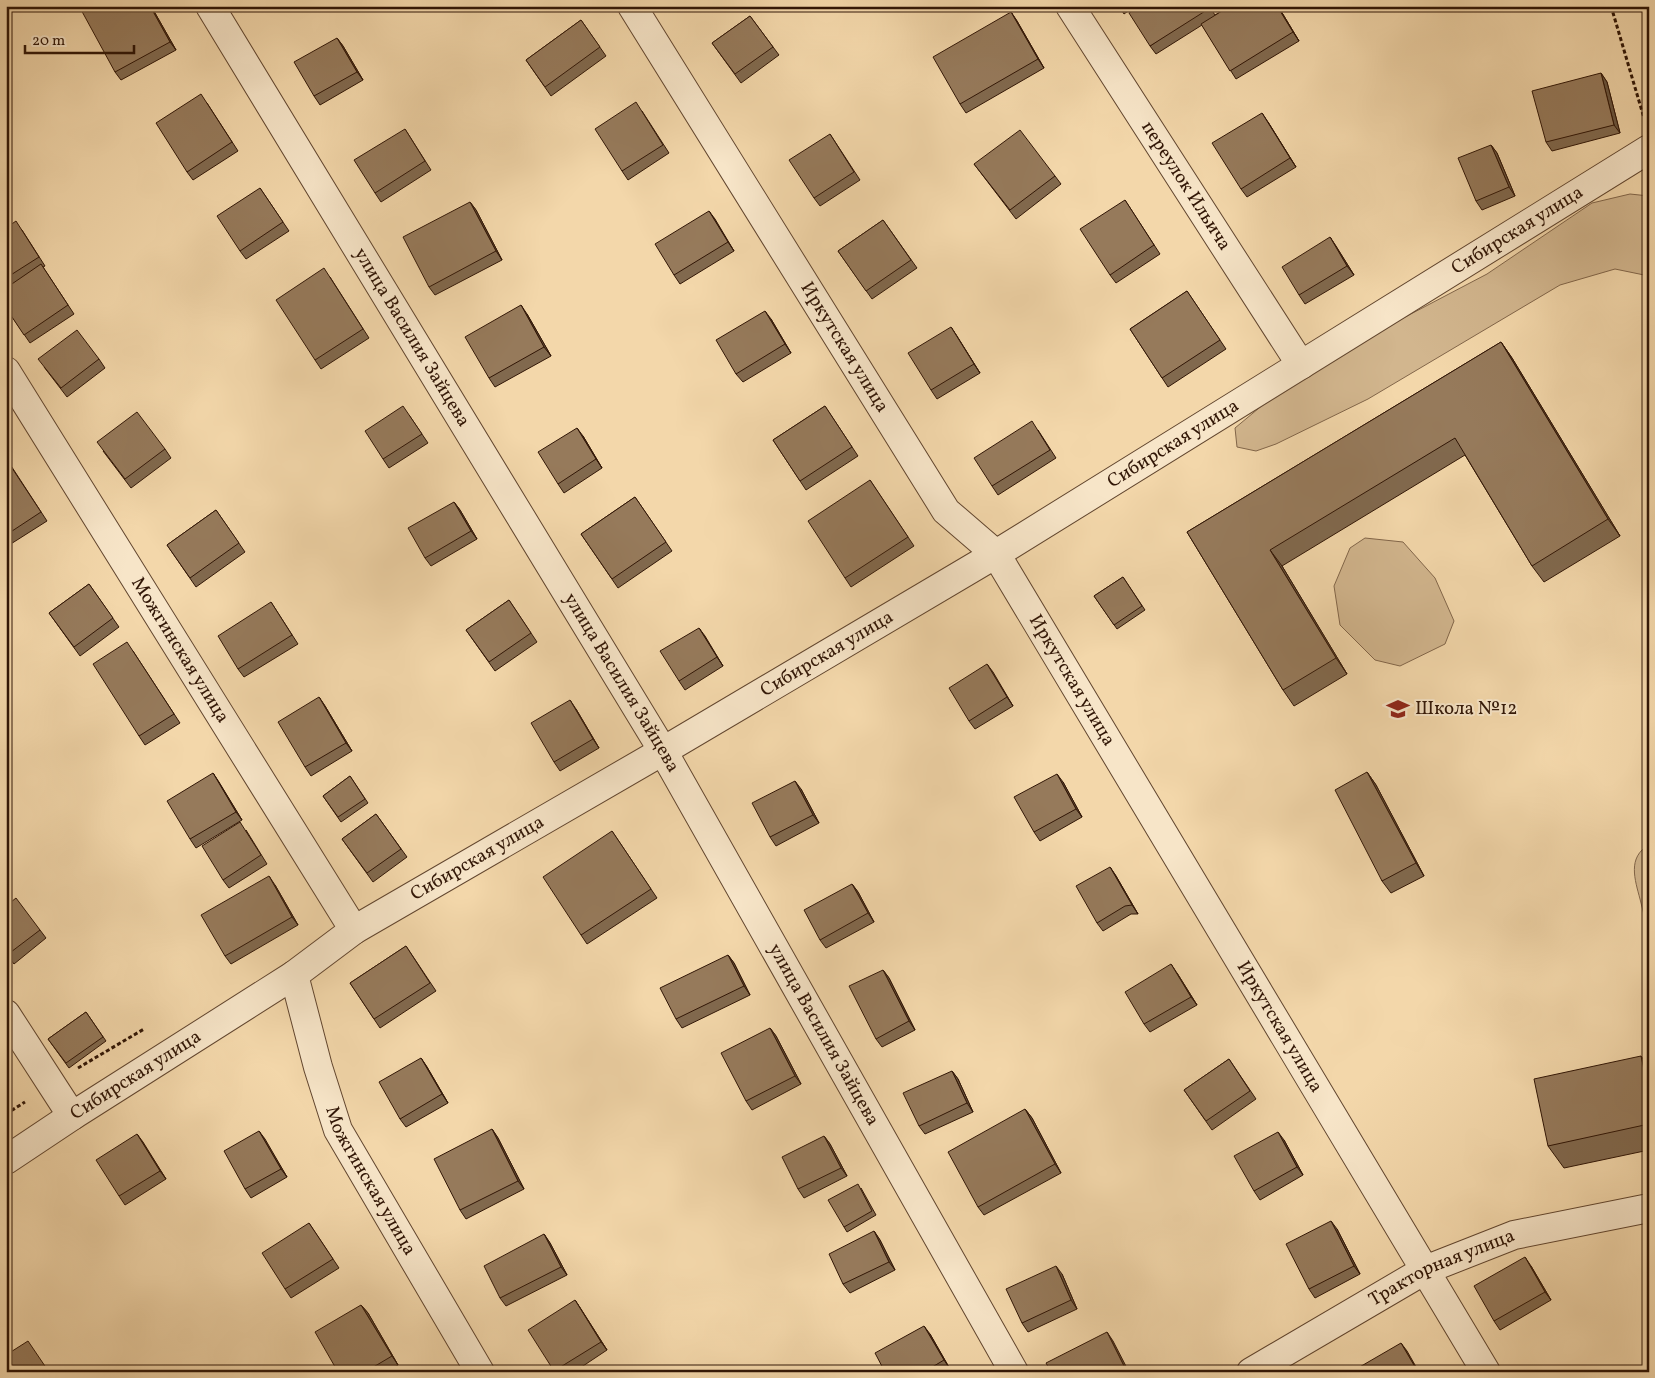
<svg xmlns="http://www.w3.org/2000/svg" width="1655" height="1378" font-family="Vollkorn,serif">
<rect width="100%" height="100%" fill="#f3d7aa"/>
<filter id="stains"><feTurbulence type="fractalNoise" baseFrequency=".004" numOctaves="4"/><feColorMatrix values="0 0 0 0 .2 0 0 0 0 .09 0 0 0 0 .02 0 0 0 .5 -.17"/></filter>
<radialGradient id="worn" r=".72"><stop offset=".6" stop-color="#630" stop-opacity="0"/><stop offset="1" stop-color="#630" stop-opacity=".3"/></radialGradient>
<path fill="#d2b68e" stroke="#82664a" d="M 1630,194 L 1649,196 L 1649,276 L 1615,269 L 1560,285 L 1368,399 L 1276,444 L 1256,451 L 1237,447 L 1235,428 L 1306,369 L 1487,274 L 1592,203 Z
M 1365,538 L 1403,542 L 1435,578 L 1454,621 L 1445,644 L 1400,666 L 1375,660 L 1340,625 L 1334,586 L 1350,548 Z
M 1649,845 L 1649,935 C 1646,923 1643,911 1640,899 C 1635,880 1627,857 1649,845 Z"/>
<g fill="none" stroke-linecap="round" stroke-linejoin="round">
<defs>
<g id="minor">
<path id="s1" d="M 210,6 L 663,751 L 1014,1372"/>
<path id="s2" d="M 632,6 L 946,511 L 996,554 L 1486,1372"/>
<path id="s3" d="M 1070,6 L 1301,365"/>
<path id="s4" d="M 6,371 L 354,930"/>
<path id="s5" d="M 294,975 L 318,1067 L 338,1130 L 480,1372"/>
<path d="M 6,1014 L 72,1116"/>
<path id="s6" d="M 6,1160 L 72,1116 L 294,975 L 354,930 L 663,751 L 996,554 L 1649,149"/>
<path id="s7" d="M 1251,1372 L 1425,1270 L 1514,1235 L 1649,1208"/>
</g>
</defs>
<use href="#minor" stroke="#62462f" stroke-width="30"/>
<path stroke="#311606" stroke-width="3" stroke-dasharray="4 2.5" stroke-linecap="butt" d="M 1611,6 L 1644,118
M 78,1068 L 144,1029
M 6,1114 L 25,1102"/>
<use href="#minor" stroke="#f7e5c8" stroke-width="28"/>
</g>
<path fill="#81694e" stroke="#311606" d="M 151,6 L 176,50 L 121,80 L 115,72 Z
M 257,6 L 267,6 L 260,10 Z
M 1119,6 L 1135,6 L 1124,14 Z
M 1209,6 L 1215,15 L 1230,6 L 1278,6 L 1299,41 L 1236,79 L 1202,25 L 1156,54 L 1150,46 Z
M 1011,12 L 1017,21 L 1044,68 L 966,113 L 960,104 Z
M 750,16 L 779,55 L 741,83 L 712,43 Z
M 581,20 L 606,56 L 551,96 L 526,60 Z
M 337,38 L 343,46 L 363,80 L 320,105 L 314,96 Z
M 1601,73 L 1607,82 L 1620,133 L 1552,151 L 1546,142 Z
M 207,103 L 238,151 L 193,180 L 187,172 Z
M 642,111 L 669,153 L 628,180 L 622,171 Z
M 1268,122 L 1296,167 L 1247,197 L 1241,189 Z
M 405,129 L 431,170 L 381,202 L 375,193 Z
M 830,134 L 860,180 L 820,206 L 814,198 Z
M 1491,145 L 1497,153 L 1515,196 L 1482,210 L 1476,201 Z
M 974,164 L 1055,176 L 1061,184 L 1016,219 Z
M 260,188 L 289,231 L 246,259 L 240,251 Z
M 1125,200 L 1160,254 L 1116,283 L 1110,275 Z
M 470,202 L 476,210 L 502,260 L 435,295 L 429,287 Z
M 709,211 L 734,251 L 680,284 L 674,275 Z
M 883,220 L 917,268 L 872,299 L 838,251 Z
M 6,228 L 22,230 L 45,266 L 43,267 L 74,314 L 30,343 L 6,308 Z
M 1330,237 L 1354,275 L 1305,304 L 1299,295 Z
M 330,277 L 369,338 L 321,369 L 315,360 Z
M 1187,291 L 1226,349 L 1168,387 L 1130,329 Z
M 527,314 L 551,356 L 495,387 L 489,378 Z
M 771,319 L 791,353 L 743,382 L 736,374 Z
M 951,327 L 980,373 L 937,399 L 931,390 Z
M 1501,342 L 1512,358 L 1620,536 L 1544,582 L 1532,566 L 1465,455 L 1282,566 L 1347,674 L 1294,706 L 1283,690 L 1187,532 Z
M 99,359 L 105,368 L 67,397 L 44,367 Z
M 825,406 L 858,456 L 806,490 L 773,440 Z
M 409,415 L 428,443 L 389,468 L 383,459 Z
M 1038,430 L 1056,458 L 998,495 L 992,486 Z
M 583,436 L 602,468 L 564,493 L 558,484 Z
M 165,449 L 171,458 L 131,488 L 103,451 Z
M 6,458 L 47,521 L 6,547 Z
M 870,480 L 914,546 L 851,587 L 845,578 Z
M 635,497 L 672,551 L 618,588 L 581,534 Z
M 454,502 L 460,510 L 477,539 L 431,566 L 425,558 Z
M 216,510 L 245,552 L 196,587 L 167,545 Z
M 1123,577 L 1145,610 L 1117,629 L 1094,596 Z
M 89,584 L 119,627 L 80,656 L 49,613 Z
M 509,600 L 537,642 L 495,671 L 466,630 Z
M 271,602 L 298,644 L 244,677 L 238,669 Z
M 699,628 L 723,666 L 685,690 L 679,681 Z
M 133,651 L 180,723 L 145,745 L 139,736 Z
M 987,664 L 1013,706 L 975,729 L 969,721 Z
M 319,697 L 325,706 L 352,751 L 311,776 L 305,767 Z
M 576,709 L 599,748 L 560,771 L 554,762 Z
M 1367,772 L 1376,785 L 1424,876 L 1391,893 L 1382,881 Z
M 213,773 L 242,820 L 196,848 L 190,839 Z
M 350,776 L 368,803 L 341,822 L 323,796 Z
M 1063,782 L 1082,817 L 1040,841 L 1034,832 Z
M 801,789 L 819,823 L 776,846 L 770,837 Z
M 376,814 L 407,857 L 373,882 L 342,839 Z
M 246,830 L 267,864 L 229,888 L 223,880 Z
M 612,831 L 657,898 L 587,944 L 581,935 Z
M 1110,867 L 1116,876 L 1138,914 L 1131,914 L 1103,931 L 1097,923 Z
M 852,884 L 858,892 L 874,922 L 826,948 L 820,940 Z
M 275,885 L 298,925 L 231,964 L 225,956 Z
M 6,906 L 40,930 L 46,938 L 14,964 L 6,954 Z
M 406,946 L 436,991 L 380,1028 L 350,983 Z
M 728,955 L 734,963 L 750,995 L 682,1028 L 676,1019 Z
M 883,970 L 889,978 L 915,1030 L 882,1047 L 876,1039 Z
M 1177,973 L 1197,1005 L 1150,1032 L 1144,1024 Z
M 86,1012 L 106,1041 L 69,1068 L 48,1039 Z
M 770,1028 L 776,1036 L 801,1084 L 752,1110 L 746,1101 Z
M 1641,1056 L 1649,1068 L 1649,1150 L 1564,1168 L 1548,1146 Z
M 421,1058 L 427,1067 L 448,1103 L 406,1127 L 400,1119 Z
M 1229,1059 L 1256,1099 L 1212,1130 L 1184,1090 Z
M 952,1071 L 958,1079 L 973,1112 L 925,1134 L 919,1126 Z
M 1025,1109 L 1032,1118 L 1061,1173 L 984,1215 L 978,1207 Z
M 492,1129 L 498,1138 L 524,1189 L 466,1219 L 460,1210 Z
M 259,1131 L 287,1177 L 251,1198 L 245,1189 Z
M 137,1134 L 166,1179 L 125,1205 L 119,1196 Z
M 824,1136 L 830,1144 L 847,1176 L 804,1198 L 798,1189 Z
M 1284,1140 L 1303,1175 L 1260,1200 L 1254,1191 Z
M 861,1188 L 876,1215 L 847,1232 L 844,1227 Z
M 309,1223 L 339,1268 L 291,1298 L 285,1289 Z
M 1337,1229 L 1360,1274 L 1315,1298 L 1309,1289 Z
M 874,1231 L 880,1240 L 895,1270 L 850,1293 L 843,1284 Z
M 544,1234 L 550,1243 L 567,1275 L 506,1306 L 500,1298 Z
M 1531,1266 L 1551,1300 L 1500,1330 L 1494,1321 Z
M 1062,1274 L 1077,1309 L 1028,1332 L 1022,1323 Z
M 575,1300 L 607,1350 L 574,1372 L 555,1372 Z
M 361,1305 L 368,1313 L 398,1365 L 386,1372 L 338,1372 Z
M 930,1334 L 950,1369 L 945,1372 L 885,1372 Z"/>
<path fill="#695540" stroke="#311606" d="M 150,6 L 151,6 L 176,50 L 170,42 Z
M 1277,6 L 1278,6 L 1299,41 L 1293,32 Z
M 1011,12 L 1017,21 L 1044,68 L 1038,59 Z
M 337,38 L 343,46 L 363,80 L 357,72 Z
M 1601,73 L 1607,82 L 1620,133 L 1614,125 Z
M 1262,113 L 1268,122 L 1296,167 L 1290,158 Z
M 1491,145 L 1497,153 L 1515,196 L 1509,187 Z
M 470,202 L 476,210 L 502,260 L 496,251 Z
M 709,211 L 715,219 L 734,251 L 728,242 Z
M 1330,237 L 1336,246 L 1354,275 L 1347,266 Z
M 521,305 L 527,314 L 551,356 L 544,347 Z
M 765,311 L 771,319 L 791,353 L 785,344 Z
M 951,327 L 957,336 L 980,373 L 974,364 Z
M 1501,342 L 1512,358 L 1620,536 L 1608,519 Z
M 577,428 L 583,436 L 602,468 L 596,459 Z
M 454,502 L 460,510 L 477,539 L 471,531 Z
M 1270,550 L 1282,566 L 1347,674 L 1336,658 Z
M 699,628 L 705,636 L 723,666 L 717,657 Z
M 987,664 L 993,672 L 1013,706 L 1007,697 Z
M 319,697 L 325,706 L 352,751 L 346,743 Z
M 570,700 L 576,709 L 599,748 L 593,739 Z
M 1367,772 L 1376,785 L 1424,876 L 1416,863 Z
M 213,773 L 219,782 L 242,820 L 236,812 Z
M 1057,774 L 1063,782 L 1082,817 L 1076,809 Z
M 795,781 L 801,789 L 819,823 L 813,815 Z
M 1110,867 L 1116,876 L 1138,914 L 1132,905 Z
M 269,876 L 275,885 L 298,925 L 292,917 Z
M 852,884 L 858,892 L 874,922 L 868,913 Z
M 728,955 L 734,963 L 750,995 L 744,986 Z
M 1171,964 L 1177,973 L 1197,1005 L 1191,997 Z
M 883,970 L 889,978 L 915,1030 L 909,1021 Z
M 770,1028 L 776,1036 L 801,1084 L 795,1076 Z
M 1641,1056 L 1649,1068 L 1649,1093 Z
M 421,1058 L 427,1067 L 448,1103 L 442,1094 Z
M 952,1071 L 958,1079 L 973,1112 L 967,1103 Z
M 1025,1109 L 1032,1118 L 1061,1173 L 1055,1164 Z
M 492,1129 L 498,1138 L 524,1189 L 518,1181 Z
M 259,1131 L 265,1139 L 287,1177 L 281,1169 Z
M 1278,1132 L 1284,1140 L 1303,1175 L 1297,1167 Z
M 137,1134 L 143,1142 L 166,1179 L 160,1171 Z
M 824,1136 L 830,1144 L 847,1176 L 841,1168 Z
M 1331,1221 L 1337,1229 L 1360,1274 L 1354,1266 Z
M 874,1231 L 880,1240 L 895,1270 L 889,1262 Z
M 544,1234 L 550,1243 L 567,1275 L 561,1267 Z
M 1525,1257 L 1531,1266 L 1551,1300 L 1545,1292 Z
M 1056,1266 L 1062,1274 L 1077,1309 L 1071,1300 Z
M 575,1300 L 581,1309 L 607,1350 L 601,1342 Z
M 361,1305 L 368,1313 L 398,1365 L 392,1356 Z
M 924,1326 L 930,1334 L 950,1369 L 944,1360 Z
M 1107,1332 L 1113,1341 L 1129,1372 L 1127,1372 Z
M 1401,1343 L 1407,1351 L 1419,1372 L 1418,1372 Z"/>
<path fill="#967a5b" stroke="#311606" d="M 79,6 L 150,6 L 170,42 L 115,72 Z
M 1140,6 L 1209,6 L 1210,8 L 1150,46 L 1129,13 Z
M 1230,6 L 1277,6 L 1293,32 L 1230,71 L 1201,24 Z
M 1011,12 L 1038,59 L 960,104 L 933,57 Z
M 750,16 L 773,47 L 735,74 L 712,43 Z
M 581,20 L 600,47 L 545,87 L 526,60 Z
M 337,38 L 357,72 L 314,96 L 294,62 Z
M 1601,73 L 1614,125 L 1546,142 L 1532,91 Z
M 201,94 L 232,142 L 187,172 L 156,123 Z
M 636,102 L 663,145 L 622,171 L 595,129 Z
M 1262,113 L 1290,158 L 1241,189 L 1212,143 Z
M 405,129 L 425,161 L 375,193 L 354,160 Z
M 1020,130 L 1055,176 L 1010,210 L 974,164 Z
M 830,134 L 854,172 L 814,198 L 789,160 Z
M 1491,145 L 1509,187 L 1476,201 L 1458,158 Z
M 260,188 L 283,222 L 240,251 L 217,216 Z
M 1125,200 L 1154,245 L 1110,275 L 1080,229 Z
M 470,202 L 496,251 L 429,287 L 403,237 Z
M 709,211 L 728,242 L 674,275 L 655,244 Z
M 883,220 L 911,260 L 866,291 L 838,251 Z
M 16,221 L 39,257 L 6,278 L 6,228 Z
M 1330,237 L 1347,266 L 1299,295 L 1282,267 Z
M 41,264 L 68,305 L 24,335 L 6,308 L 6,288 Z
M 324,268 L 363,329 L 315,360 L 276,300 Z
M 1187,291 L 1220,340 L 1162,378 L 1130,329 Z
M 521,305 L 544,347 L 489,378 L 465,337 Z
M 765,311 L 785,344 L 736,374 L 716,340 Z
M 951,327 L 974,364 L 931,390 L 908,353 Z
M 77,330 L 99,359 L 61,388 L 38,359 Z
M 1501,342 L 1608,519 L 1532,566 L 1455,438 L 1270,550 L 1336,658 L 1283,690 L 1187,532 Z
M 403,406 L 422,434 L 383,459 L 365,431 Z
M 825,406 L 852,447 L 800,481 L 773,440 Z
M 137,412 L 165,449 L 125,479 L 97,442 Z
M 1032,421 L 1050,450 L 992,486 L 974,458 Z
M 577,428 L 596,459 L 558,484 L 538,452 Z
M 6,459 L 41,512 L 6,535 Z
M 870,480 L 908,537 L 845,578 L 808,521 Z
M 635,497 L 666,542 L 612,579 L 581,534 Z
M 454,502 L 471,531 L 425,558 L 408,528 Z
M 216,510 L 239,543 L 190,578 L 167,545 Z
M 1123,577 L 1142,606 L 1114,625 L 1094,596 Z
M 89,584 L 113,618 L 74,647 L 49,613 Z
M 509,600 L 531,633 L 489,662 L 466,630 Z
M 271,602 L 292,635 L 238,669 L 218,636 Z
M 699,628 L 717,657 L 679,681 L 660,651 Z
M 127,642 L 174,714 L 139,736 L 93,664 Z
M 987,664 L 1007,697 L 969,721 L 949,688 Z
M 319,697 L 346,743 L 305,767 L 278,722 Z
M 570,700 L 593,739 L 554,762 L 531,723 Z
M 1367,772 L 1416,863 L 1382,881 L 1335,790 Z
M 213,773 L 236,812 L 190,839 L 167,801 Z
M 1057,774 L 1076,809 L 1034,832 L 1014,797 Z
M 350,776 L 365,799 L 338,817 L 323,796 Z
M 795,781 L 813,815 L 770,837 L 752,803 Z
M 376,814 L 401,849 L 367,873 L 342,839 Z
M 240,822 L 261,855 L 223,880 L 202,846 Z
M 612,831 L 651,889 L 581,935 L 543,877 Z
M 1110,867 L 1132,905 L 1125,906 L 1097,923 L 1076,886 Z
M 269,876 L 292,917 L 225,956 L 201,915 Z
M 852,884 L 868,913 L 820,940 L 804,910 Z
M 16,898 L 40,930 L 7,955 L 6,954 L 6,906 Z
M 406,946 L 430,983 L 374,1019 L 350,983 Z
M 728,955 L 744,986 L 676,1019 L 660,988 Z
M 1171,964 L 1191,997 L 1144,1024 L 1125,992 Z
M 883,970 L 909,1021 L 876,1039 L 849,986 Z
M 86,1012 L 103,1037 L 66,1063 L 48,1039 Z
M 770,1028 L 795,1076 L 746,1101 L 721,1053 Z
M 1641,1056 L 1649,1093 L 1649,1124 L 1548,1146 L 1534,1079 Z
M 421,1058 L 442,1094 L 400,1119 L 379,1082 Z
M 1229,1059 L 1250,1091 L 1206,1121 L 1184,1090 Z
M 952,1071 L 967,1103 L 919,1126 L 903,1093 Z
M 1025,1109 L 1055,1164 L 978,1207 L 948,1152 Z
M 492,1129 L 518,1181 L 460,1210 L 434,1159 Z
M 259,1131 L 281,1169 L 245,1189 L 224,1151 Z
M 1278,1132 L 1297,1167 L 1254,1191 L 1234,1156 Z
M 137,1134 L 160,1171 L 119,1196 L 96,1160 Z
M 824,1136 L 841,1168 L 798,1189 L 782,1157 Z
M 858,1184 L 872,1211 L 844,1227 L 828,1200 Z
M 1331,1221 L 1354,1266 L 1309,1289 L 1286,1244 Z
M 309,1223 L 333,1259 L 285,1289 L 262,1253 Z
M 874,1231 L 889,1262 L 843,1284 L 829,1254 Z
M 544,1234 L 561,1267 L 500,1298 L 484,1266 Z
M 1525,1257 L 1545,1292 L 1494,1321 L 1474,1286 Z
M 1056,1266 L 1071,1300 L 1022,1323 L 1006,1289 Z
M 575,1300 L 601,1342 L 554,1371 L 528,1330 Z
M 361,1305 L 392,1356 L 365,1372 L 338,1372 L 315,1332 Z
M 924,1326 L 944,1360 L 924,1372 L 885,1372 L 875,1353 Z
M 1107,1332 L 1127,1372 L 1051,1372 L 1046,1363 Z
M 28,1341 L 49,1372 L 6,1372 L 6,1355 Z
M 1401,1343 L 1418,1372 L 1351,1372 Z"/>
<defs>
<symbol id="school-bare" viewBox="-9 -9 18 18"><path d="M0-5L7-2L0 1L-7-2ZM-4 1L0 2.5L4 1V4Q0 6-4 4Z" fill="#8f2418" stroke="#f7e5c8" stroke-width="2.5" paint-order="stroke"/></symbol>
</defs>
<g fill-rule="evenodd">
<use href="#school-bare" x="1382" y="693" width="32" height="32"/>
</g>
<g text-anchor="middle" dominant-baseline="central" stroke-width="4" stroke-linejoin="round" paint-order="stroke">
<g font-size="19" fill="#311606" stroke="#f7e5c8">
<text stroke="none"><textPath href="#s3" startOffset="214">переулок Ильича</textPath></text>
<text stroke="none"><textPath href="#s6" startOffset="1775">Сибирская улица</textPath></text>
<text stroke="none"><textPath href="#s1" startOffset="388">улица Василия Зайцева</textPath></text>
<text stroke="none"><textPath href="#s2" startOffset="402">Иркутская улица</textPath></text>
<text stroke="none"><textPath href="#s6" startOffset="1370">Сибирская улица</textPath></text>
<text stroke="none"><textPath href="#s4" startOffset="329">Можгинская улица</textPath></text>
<text stroke="none"><textPath href="#s6" startOffset="965">Сибирская улица</textPath></text>
<text stroke="none"><textPath href="#s2" startOffset="808">Иркутская улица</textPath></text>
<text stroke="none"><textPath href="#s1" startOffset="792">улица Василия Зайцева</textPath></text>
<text stroke="none"><textPath href="#s6" startOffset="560">Сибирская улица</textPath></text>
<text stroke="none"><textPath href="#s2" startOffset="1212">Иркутская улица</textPath></text>
<text stroke="none"><textPath href="#s1" startOffset="1198">улица Василия Зайцева</textPath></text>
<text stroke="none"><textPath href="#s6" startOffset="155">Сибирская улица</textPath></text>
<text stroke="none"><textPath href="#s5" startOffset="221">Можгинская улица</textPath></text>
<text stroke="none"><textPath href="#s7" startOffset="218">Тракторная улица</textPath></text>
</g>
<g font-size="19" fill="#311606" stroke="#f7e5c8" text-anchor="start">
<text x="1415" y="709">Школа №12</text>
</g>
</g>
<rect width="1655" height="1378" fill="none" stroke="#f3d7aa" stroke-width="25"/>
<rect x="8" y="8" width="1640" height="1363" fill="none" stroke="#311606" stroke-width="2.5"/>
<rect x="12" y="12" width="1630" height="1353" fill="none" stroke="#311606"/>
<path d="M25 45v8h109v-8" fill="none" stroke="#311606" stroke-width="2.5"/>
<text x="32" y="45" font-size="15" fill="#311606" stroke="#f7e5c8" stroke-width="4" paint-order="stroke">20 m</text>
<rect width="100%" height="100%" filter="url(#stains)"/>
<rect width="100%" height="100%" fill="url(#worn)"/>
</svg>
